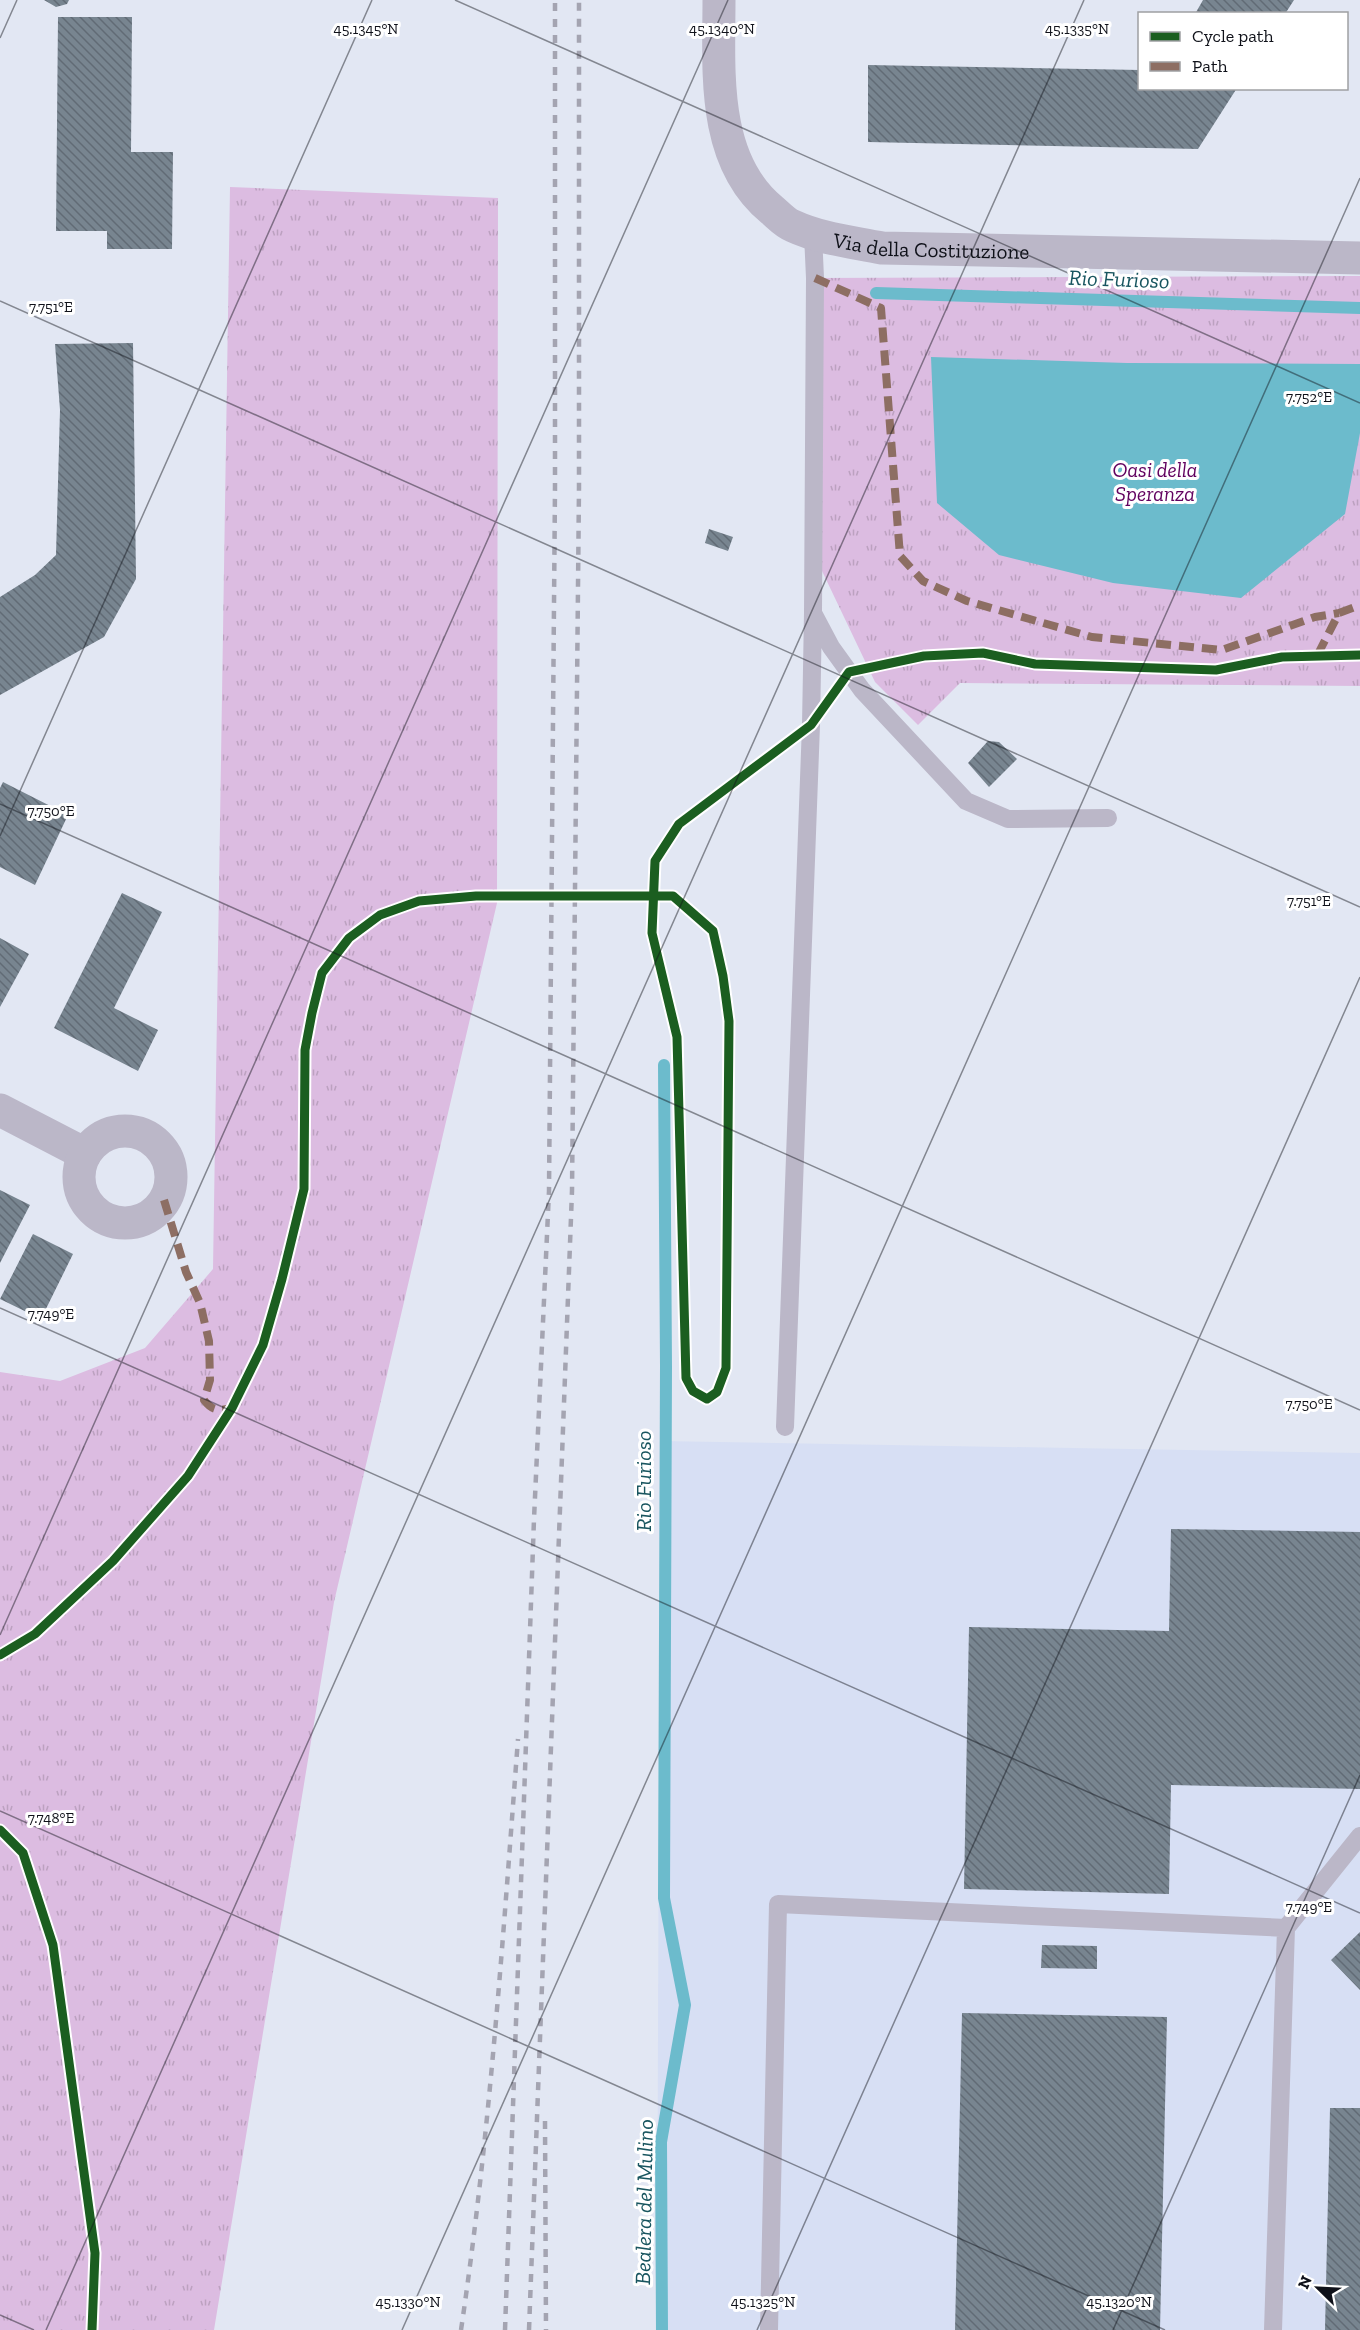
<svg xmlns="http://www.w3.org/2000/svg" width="1360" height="2330" font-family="'Zilla Slab',serif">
<defs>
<pattern id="grass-tufts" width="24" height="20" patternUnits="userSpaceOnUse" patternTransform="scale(1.5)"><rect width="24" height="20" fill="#dcbce1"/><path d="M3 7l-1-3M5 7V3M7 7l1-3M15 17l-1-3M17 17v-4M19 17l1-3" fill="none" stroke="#bca1c0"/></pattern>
<pattern id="building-back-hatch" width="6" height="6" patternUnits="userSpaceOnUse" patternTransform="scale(1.5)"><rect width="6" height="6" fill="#788590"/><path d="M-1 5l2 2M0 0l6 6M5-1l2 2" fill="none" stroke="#616b75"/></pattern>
</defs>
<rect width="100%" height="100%" fill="#e2e7f3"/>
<path fill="#d7dff4" d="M 660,1441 L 1360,1453 L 1360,2330 L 657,2330 Z"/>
<path fill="url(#grass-tufts)" d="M 230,187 L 498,198 L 497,903 L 334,1602 L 214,2330 L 0,2330 L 0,1372 L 60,1381 L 145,1348 L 213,1269 Z
M 1360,276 L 1360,686 L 960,683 L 918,725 L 875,682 L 812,550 L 815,278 Z"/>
<path fill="#6cbbcc" d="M 931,357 L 1127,363 L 1360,364 L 1360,433 L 1345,514 L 1241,598 L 1113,583 L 999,555 L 937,503 Z"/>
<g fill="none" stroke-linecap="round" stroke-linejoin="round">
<path stroke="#6cbbcc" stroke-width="12" d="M 876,293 L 1360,308
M 662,2330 L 661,2142 L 685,2005 L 664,1898 L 666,1366 L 664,1065"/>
</g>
<path fill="url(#building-back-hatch)" d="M 44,0 L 69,0 L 67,4 L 56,7 Z
M 1203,0 L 1294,0 L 1285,14 L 1195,14 Z
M 58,17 L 132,17 L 131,152 L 173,152 L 172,249 L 107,249 L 107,231 L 56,231 Z
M 868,65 L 1140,70 L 1140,88 L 1237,88 L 1198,149 L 868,142 Z
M 133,343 L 136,579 L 104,637 L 0,695 L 0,597 L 35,575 L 56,555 L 60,410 L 55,344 Z
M 709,529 L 733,537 L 728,551 L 705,543 Z
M 988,741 L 999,742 L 1017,759 L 989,787 L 968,763 Z
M 3,782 L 68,815 L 35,885 L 0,867 L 0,788 Z
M 122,893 L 162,912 L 114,1008 L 158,1030 L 138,1071 L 54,1028 Z
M 0,938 L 29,954 L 0,1007 Z
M 0,1190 L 30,1205 L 0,1263 Z
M 33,1234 L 73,1254 L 41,1319 L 0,1299 Z
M 1171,1529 L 1360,1532 L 1360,1789 L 1171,1785 L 1169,1894 L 964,1889 L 969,1627 L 1169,1631 Z
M 1360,1932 L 1360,1990 L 1331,1960 Z
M 1042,1945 L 1097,1946 L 1097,1969 L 1041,1968 Z
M 962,2013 L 1167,2017 L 1160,2330 L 955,2330 Z
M 1330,2108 L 1360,2108 L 1360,2330 L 1325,2330 Z"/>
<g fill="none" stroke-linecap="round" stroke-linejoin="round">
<path stroke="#bbb7c8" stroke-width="18" d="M 813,234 L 815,278 L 813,613 L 831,647 L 862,690 L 966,801 L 1008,819 L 1108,818
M 785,1427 L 811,725 L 813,613
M 769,2330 L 778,1904 L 1286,1928
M 1273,2330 L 1286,1928 L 1360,1836"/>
<g stroke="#bbb7c8" stroke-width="33">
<path id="s1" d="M 719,0 C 719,71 711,160 772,210 C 778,215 785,223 793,226 C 821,239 853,242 882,248 L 1360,258"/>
<path d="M 0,1110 L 85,1154"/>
<circle cx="125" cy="1177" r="46"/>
</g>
<path stroke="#a4a4b1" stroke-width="4.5" stroke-dasharray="8 8" stroke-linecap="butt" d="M 545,2121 L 546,2330
M 461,2330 C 490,2134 503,1936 518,1739
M 505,2330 L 534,1519 L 549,1191 L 555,487 L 555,0
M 529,2330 L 572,1191 L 579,487 L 579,0"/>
<path stroke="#8d6e63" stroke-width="8" stroke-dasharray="15 8" stroke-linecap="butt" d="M 815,278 L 881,308 L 900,556 L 923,581 L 967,601 L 1092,637 L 1222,650 L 1315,617 L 1339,613
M 1318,654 L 1339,613 L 1360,605
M 164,1200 L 186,1272 L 200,1303 L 209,1341 L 210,1380 L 204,1400 C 212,1411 219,1411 232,1408"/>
<defs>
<path id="cycleway" d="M 0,1655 L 35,1634 L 113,1561 L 188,1476 L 232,1408 L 263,1345 L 282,1279 L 304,1189 L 305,1050 L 312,1013 L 322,973 L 349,938 L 380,915 L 419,901 L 476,896 L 673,896 L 713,931 L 723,976 L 729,1021 L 726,1368 L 717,1392 L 707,1399 L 693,1391 L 686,1378 L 677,1037 L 652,933 L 655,861 L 679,824 L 811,725 L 849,672 L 924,656 L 983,653 L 1035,664 L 1216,670 L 1282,657 L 1360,655
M 0,1830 L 23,1853 L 53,1945 L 95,2253 L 92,2330"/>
</defs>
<use href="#cycleway" stroke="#fff" stroke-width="13"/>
<use href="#cycleway" stroke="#1b5e20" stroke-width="9"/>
</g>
<path fill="none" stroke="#0f1119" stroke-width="1.5" stroke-opacity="0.45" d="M 455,0 L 1360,403M 0,38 L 17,0M 0,301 L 1360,907M 0,804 L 1360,1410M 0,836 L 372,0M 0,1308 L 1360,1913M 0,1635 L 728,0M 0,1811 L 1165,2330M 0,2315 L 34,2330M 46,2330 L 1084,0M 402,2330 L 1360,178M 757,2330 L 1360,977M 1113,2330 L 1360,1775"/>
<g text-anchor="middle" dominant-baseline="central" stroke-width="6" stroke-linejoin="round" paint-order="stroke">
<g font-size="21" fill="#0f1119" stroke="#fff">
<text stroke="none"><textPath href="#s1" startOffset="392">Via della Costituzione</textPath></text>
</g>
<g font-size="21" font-style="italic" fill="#61025f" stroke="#fff">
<text x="1155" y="469">Oasi della<tspan x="1155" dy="24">Speranza</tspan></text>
</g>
<g font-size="22" font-style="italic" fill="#18555f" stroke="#fff">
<text transform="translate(1119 279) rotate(2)">Rio Furioso</text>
<text transform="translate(643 1481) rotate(-90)">Rio Furioso</text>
<text transform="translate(644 2202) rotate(-89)">Bealera del Mulino</text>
</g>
</g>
<g font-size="15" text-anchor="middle" fill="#0f1119" stroke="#fff" stroke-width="6" stroke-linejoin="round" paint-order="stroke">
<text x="722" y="34">45.1340°N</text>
<text x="1077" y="34">45.1335°N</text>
<text x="366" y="34">45.1345°N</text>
<text x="51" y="312">7.751°E</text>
<text x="1309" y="402">7.752°E</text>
<text x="51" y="816">7.750°E</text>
<text x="1309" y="906">7.751°E</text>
<text x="51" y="1319">7.749°E</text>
<text x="1309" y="1409">7.750°E</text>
<text x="51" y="1823">7.748°E</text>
<text x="1309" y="1912">7.749°E</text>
<text x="408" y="2307">45.1330°N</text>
<text x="763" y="2307">45.1325°N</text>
<text x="1119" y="2307">45.1320°N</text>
</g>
<rect x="1138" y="12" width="210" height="78" fill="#ffffff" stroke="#9fa0a3" stroke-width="1.5"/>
<rect x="1150" y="32" width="30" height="9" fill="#1b5e20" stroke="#9fa0a3" stroke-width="1.5"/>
<text x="1192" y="42" font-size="18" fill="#0f1119">Cycle path</text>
<rect x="1150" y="62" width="30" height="9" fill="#8d6e63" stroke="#9fa0a3" stroke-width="1.5"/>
<text x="1192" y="72" font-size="18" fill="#0f1119">Path</text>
<g transform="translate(1318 2288) rotate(294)" stroke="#ffffff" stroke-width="4.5" paint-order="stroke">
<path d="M0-4.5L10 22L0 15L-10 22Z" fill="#0f1119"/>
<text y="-9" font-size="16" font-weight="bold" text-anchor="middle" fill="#0f1119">N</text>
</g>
</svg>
